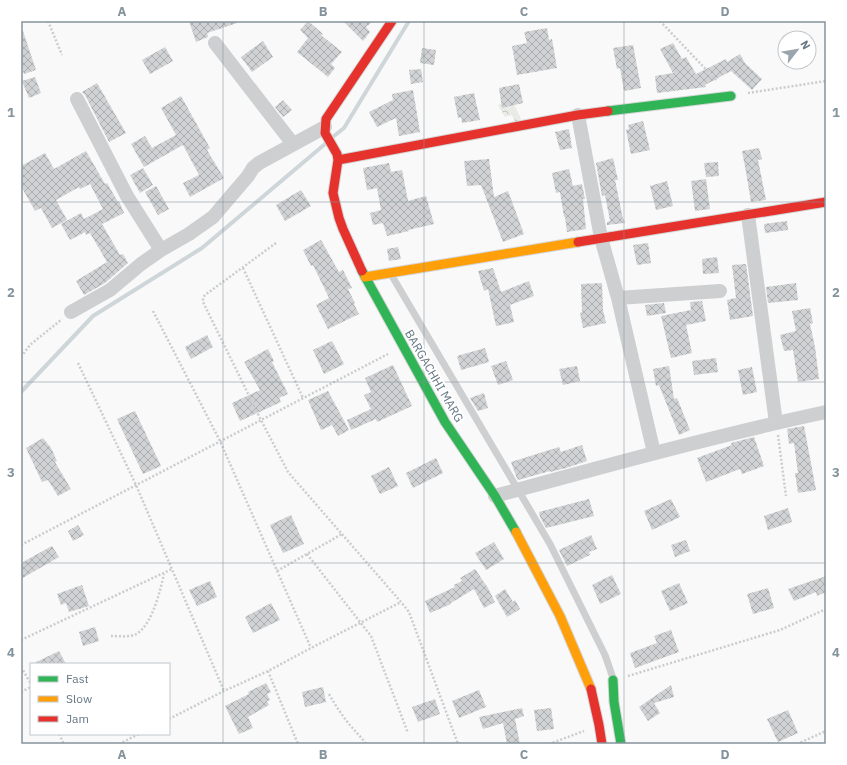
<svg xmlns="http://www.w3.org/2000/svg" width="847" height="765" font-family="'IBM Plex Sans',sans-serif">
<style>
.park{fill:url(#park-crowns)}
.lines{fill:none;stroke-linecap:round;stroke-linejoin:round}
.stream{stroke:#ced6d9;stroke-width:4}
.building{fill:url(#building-cross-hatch)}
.fast-casing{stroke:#d5d6d7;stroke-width:11}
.slow-casing{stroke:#d5d6d7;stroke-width:11}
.jam-casing{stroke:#d5d6d7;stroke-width:11}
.path{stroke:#cbcccd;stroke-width:2.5;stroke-dasharray:2 2;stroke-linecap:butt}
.lane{stroke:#cecfd0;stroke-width:7}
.street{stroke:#cecfd0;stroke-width:14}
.fast{stroke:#30b455;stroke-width:9}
.slow{stroke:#ff9f0a;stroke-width:9}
.jam{stroke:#e5322d;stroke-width:9}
.grid{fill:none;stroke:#84929c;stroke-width:1;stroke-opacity:0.55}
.labels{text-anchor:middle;stroke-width:4;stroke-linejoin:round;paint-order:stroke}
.street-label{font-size:12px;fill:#657683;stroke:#fff}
.neatline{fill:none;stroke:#84929c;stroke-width:1.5}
.grid-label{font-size:13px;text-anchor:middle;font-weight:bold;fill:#84929c}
</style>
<defs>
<pattern id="park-crowns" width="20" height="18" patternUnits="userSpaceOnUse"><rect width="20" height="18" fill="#e8ebe6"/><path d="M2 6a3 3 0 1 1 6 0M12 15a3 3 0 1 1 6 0" fill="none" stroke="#c0c3c0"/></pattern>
<pattern id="building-cross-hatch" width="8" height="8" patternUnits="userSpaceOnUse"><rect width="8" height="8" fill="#d0d2d3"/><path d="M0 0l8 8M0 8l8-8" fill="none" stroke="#acafb1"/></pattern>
</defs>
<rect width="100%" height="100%" fill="#f9f9f9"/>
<path class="park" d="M512,99L521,119L515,122L512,115L505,117L498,105Z"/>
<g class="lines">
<path class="stream" d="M334,136L344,128L409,21
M21,392L93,316L202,248L325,144"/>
</g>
<path class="building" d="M189,21H237V23L207,33L208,37L196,42Z
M308,21L323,34L321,35L342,52L331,64L335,68L328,77L297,52L308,38L300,30Z
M343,21H373L366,27L370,32L363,41Z
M547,28L549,40L552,39L557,68L517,75L512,46L527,43L524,32Z
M21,31H23L36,70L24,74L21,65Z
M263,41L273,57L252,72L241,57Z
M673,43L682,59L686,57L696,74L726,59L727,62L740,54L745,63L762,79L752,90L731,71L705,85L706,87L657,93L655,76L673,73L660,49Z
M633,45L641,88L624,91L620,68L617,69L613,48Z
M165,47L173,61L150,74L142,60Z
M422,48L436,50L434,65L420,63Z
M421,69L423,82L411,84L409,70Z
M35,77L41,93L29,98L22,81Z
M97,83L126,133L109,142L85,95L82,92Z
M519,84L523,103L502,108L499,88Z
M413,90L420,132L399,136L396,118L377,127L369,112L393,100L392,94Z
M474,93L480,120L462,123L461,117L458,118L454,97Z
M181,96L210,148L207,150L224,178L190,197L183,183L199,175L183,145L144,167L131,144L145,136L152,148L176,135L161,108Z
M283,100L292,110L283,117L275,107Z
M643,121L650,150L631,154L626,130L629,129L628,125Z
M569,129L572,148L560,150L555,132Z
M759,148L762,159L758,160L766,200L751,202L746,172L742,151Z
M86,151L105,184L107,183L118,202L119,201L124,213L102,224L120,255L123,254L128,263L105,283L84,295L76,281L107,262L90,233L86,235L85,232L70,240L61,224L81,213L84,219L103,209L90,184L80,189L79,187L56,200L67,220L52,228L41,208L35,211L21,186V166L45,153L54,169Z
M613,158L618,180H615L623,219H624L625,223L607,225V222L610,221L605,195L602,196L596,163Z
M489,159L494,197L508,191L524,234L503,242L481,185L467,186L464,161Z
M718,162L719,176L706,177L704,163Z
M389,163L391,172L402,170L408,201L426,196L434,224L408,230L409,231L387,236L383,223L373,225L370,213L381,210L377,188L367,190L363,168Z
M143,168L153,185L140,193L130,175Z
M569,169L573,186L582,184L585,199H583L586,229L567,232L565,217H564L560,192L556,193L552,173Z
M706,179L710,209L695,211L691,181Z
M667,181L673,206L656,210L650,186Z
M156,186L169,209L158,215L145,192Z
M301,190L311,206L285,221L276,205Z
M787,221L788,230L765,233L764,224Z
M321,240L339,272L343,270L352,288L348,289L355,303L354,304L359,314L328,329L316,305L329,298L313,265L311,266L303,250Z
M648,243L651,263L637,265L633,245Z
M398,247L401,259L389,261L387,249Z
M717,257L719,273L703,274L702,259Z
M746,264L753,316L730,320L727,300L736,298L732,265Z
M493,268L501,292L529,281L534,296L510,305L514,322L496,326L488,289L484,291L478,271Z
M602,283L603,310L606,323L583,328L580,313L582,312L581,284Z
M796,283L798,300L768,303L766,287Z
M702,301L706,321L686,325L692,353L671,358L661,316L691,310L690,302Z
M664,303L666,313L647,316L645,305Z
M810,308L813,323L810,324L815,347L819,379L798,382L793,350L784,351L780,335L796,331L792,311Z
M207,335L213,347L191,359L185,347Z
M332,341L344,364L324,374L313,350Z
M485,348L489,362L461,370L457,356Z
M268,349L274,361L272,362L288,394L279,398L281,402L240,421L232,403L260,390L244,362Z
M716,358L718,372L694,375L692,361Z
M506,361L513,380L498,385L491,366Z
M393,365L412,406L377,422L376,419L351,430L347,420L371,409L364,395L371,392L365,378Z
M577,366L580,381L563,385L559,369Z
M669,366L674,399L677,398L690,430L679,435L659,385L656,386L653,369Z
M752,367L757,392L743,395L738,370Z
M328,391L349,430L338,436L332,425L321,430L308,400Z
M484,393L488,408L478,411L470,398Z
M135,411L161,466L143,474L117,419Z
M804,426L816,490L798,493L795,473H798L794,443L789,444L787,429Z
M754,437L764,466L742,474L740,469L706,482L697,458L732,445L731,443Z
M43,438L51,448L57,461L55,462L71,489L58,496L48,480L42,482L26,448Z
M582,445L587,461L566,468L550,472V471L518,480L516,476L511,462L559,447L561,452Z
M436,458L443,473L413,488L406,473Z
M389,467L398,486L380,494L371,476Z
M589,499L594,516L546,528L540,517L539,512Z
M671,499L680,517L652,530L644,511Z
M788,508L792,522L768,530L764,516Z
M291,515L304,544L283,553L270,525Z
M78,525L84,535L73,541L68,531Z
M591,535L597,549L589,552L590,555L567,566L559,550Z
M686,540L690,551L675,557L671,545Z
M494,542L504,559L486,570L475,553Z
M52,546L59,557L21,579V563Z
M475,569L488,588L495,602L484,608L474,589L451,603V604L430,613L425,601L455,587L454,585L462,581L460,578Z
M612,575L621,594L600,604L592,585Z
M826,576V592L817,596L816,592L794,601L788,589Z
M210,581L217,597L197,606L189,590Z
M679,583L688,603L670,611L661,591Z
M82,585L89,606L69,612L66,603L61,605L57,594Z
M768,588L774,608L753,614L747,594Z
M505,589L513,602L515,600L520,609L507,617L495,596Z
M271,603L280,620L253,633L245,617Z
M95,627L99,641L83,646L79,632Z
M671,630L679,652L635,668L630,653L657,643L654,636Z
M59,651L66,664H32Z
M266,683L271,692L267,694L270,700L267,701L269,705L248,717L253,728L239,734L225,706L249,694L248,692Z
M671,685L674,697L654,703L660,713L648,721L639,707Z
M323,687L326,702L305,707L302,692Z
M479,690L486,707L459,718L452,701Z
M435,699L440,714L418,722L412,707Z
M522,708L524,716L515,719L520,744H507L503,723L483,729L479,717Z
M551,708L554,729L537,731L534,710Z
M788,710L798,733L778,742L767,719Z"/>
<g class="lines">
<g class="fast-casing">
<path id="fast" d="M608,111L731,96
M362,271L445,422L495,496L516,532
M613,680L614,702L621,744"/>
</g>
<g class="slow-casing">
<path id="slow" d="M365,277L578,242
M516,532L560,616L591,689"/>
</g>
<g class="jam-casing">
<path id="jam" d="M338,160L578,115L608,111
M578,242L826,202
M362,271L343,229L339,218L333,193L338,160L337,154L325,133L326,119L392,21
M591,689L599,725L602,744"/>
</g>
<path class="path" d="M48,21L62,55
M660,21L716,80
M748,93L826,81
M276,243L205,295L203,298V302L261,420L288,472L401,602L409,612L458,744
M243,268L303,398
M153,311L220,441L311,648
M21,357L30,345L62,319
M78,363L136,485L224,691
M778,435L786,496
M21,545L388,354
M307,554L371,636L408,733
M277,571L342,534
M111,636C119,636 131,638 138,633C153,622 160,591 164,574
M21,640L172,569
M21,667L31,684
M268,671L298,744
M628,676L780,630L826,609
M21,692L31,687
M329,694C335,705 342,715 349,724C355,731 361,737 366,744
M169,719L224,691L268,671L311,648L401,602
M59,734L64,744
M119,744L139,734
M549,744L584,731
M797,744L826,731"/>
<path class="lane" d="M392,276L550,544L605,655L613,678"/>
<path class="street" d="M215,43L293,144
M77,99L127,196L161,250
M578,115L601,238L618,298L654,453
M748,215L776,423
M618,298L720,291
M71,312L110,290L141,264L161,250L189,234L213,217L248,176L253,168L259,163L325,127
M495,496C605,466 714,436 826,412"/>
<use href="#fast" class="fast"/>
<use href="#slow" class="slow"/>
<use href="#jam" class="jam"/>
</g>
<path class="grid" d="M223,21V744M424,21V744M624,21V744M21,202H826M21,382H826M21,563H826"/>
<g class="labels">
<g class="street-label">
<text transform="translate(434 376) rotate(60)" y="4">BARGACHHI MARG</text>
</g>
</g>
<rect width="847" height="765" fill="none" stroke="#ffffff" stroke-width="44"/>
<rect x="30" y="663" width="140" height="72" fill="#ffffff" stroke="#c1c8cd"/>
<rect x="38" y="676" width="20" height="6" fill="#30b455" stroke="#c1c8cd"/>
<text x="66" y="683" font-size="12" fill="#657683">Fast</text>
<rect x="38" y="696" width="20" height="6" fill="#ff9f0a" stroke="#c1c8cd"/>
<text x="66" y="703" font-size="12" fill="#657683">Slow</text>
<rect x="38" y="716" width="20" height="6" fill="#e5322d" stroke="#c1c8cd"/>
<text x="66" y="723" font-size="12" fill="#657683">Jam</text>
<g transform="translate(797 50) rotate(59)"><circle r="19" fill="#ffffff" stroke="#c1c8cd"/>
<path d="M0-3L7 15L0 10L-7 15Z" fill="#99a4ac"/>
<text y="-6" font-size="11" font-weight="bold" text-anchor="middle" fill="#657683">N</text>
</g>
<rect x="22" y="22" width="803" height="721" class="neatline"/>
<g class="grid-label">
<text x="122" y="16">A</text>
<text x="323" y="16">B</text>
<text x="524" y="16">C</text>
<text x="725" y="16">D</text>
<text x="11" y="117">1</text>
<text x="836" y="117">1</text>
<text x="11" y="297">2</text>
<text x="836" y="297">2</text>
<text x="11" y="477">3</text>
<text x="836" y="477">3</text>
<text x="11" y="657">4</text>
<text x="836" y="657">4</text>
<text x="122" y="759">A</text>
<text x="323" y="759">B</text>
<text x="524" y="759">C</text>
<text x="725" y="759">D</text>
</g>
</svg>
